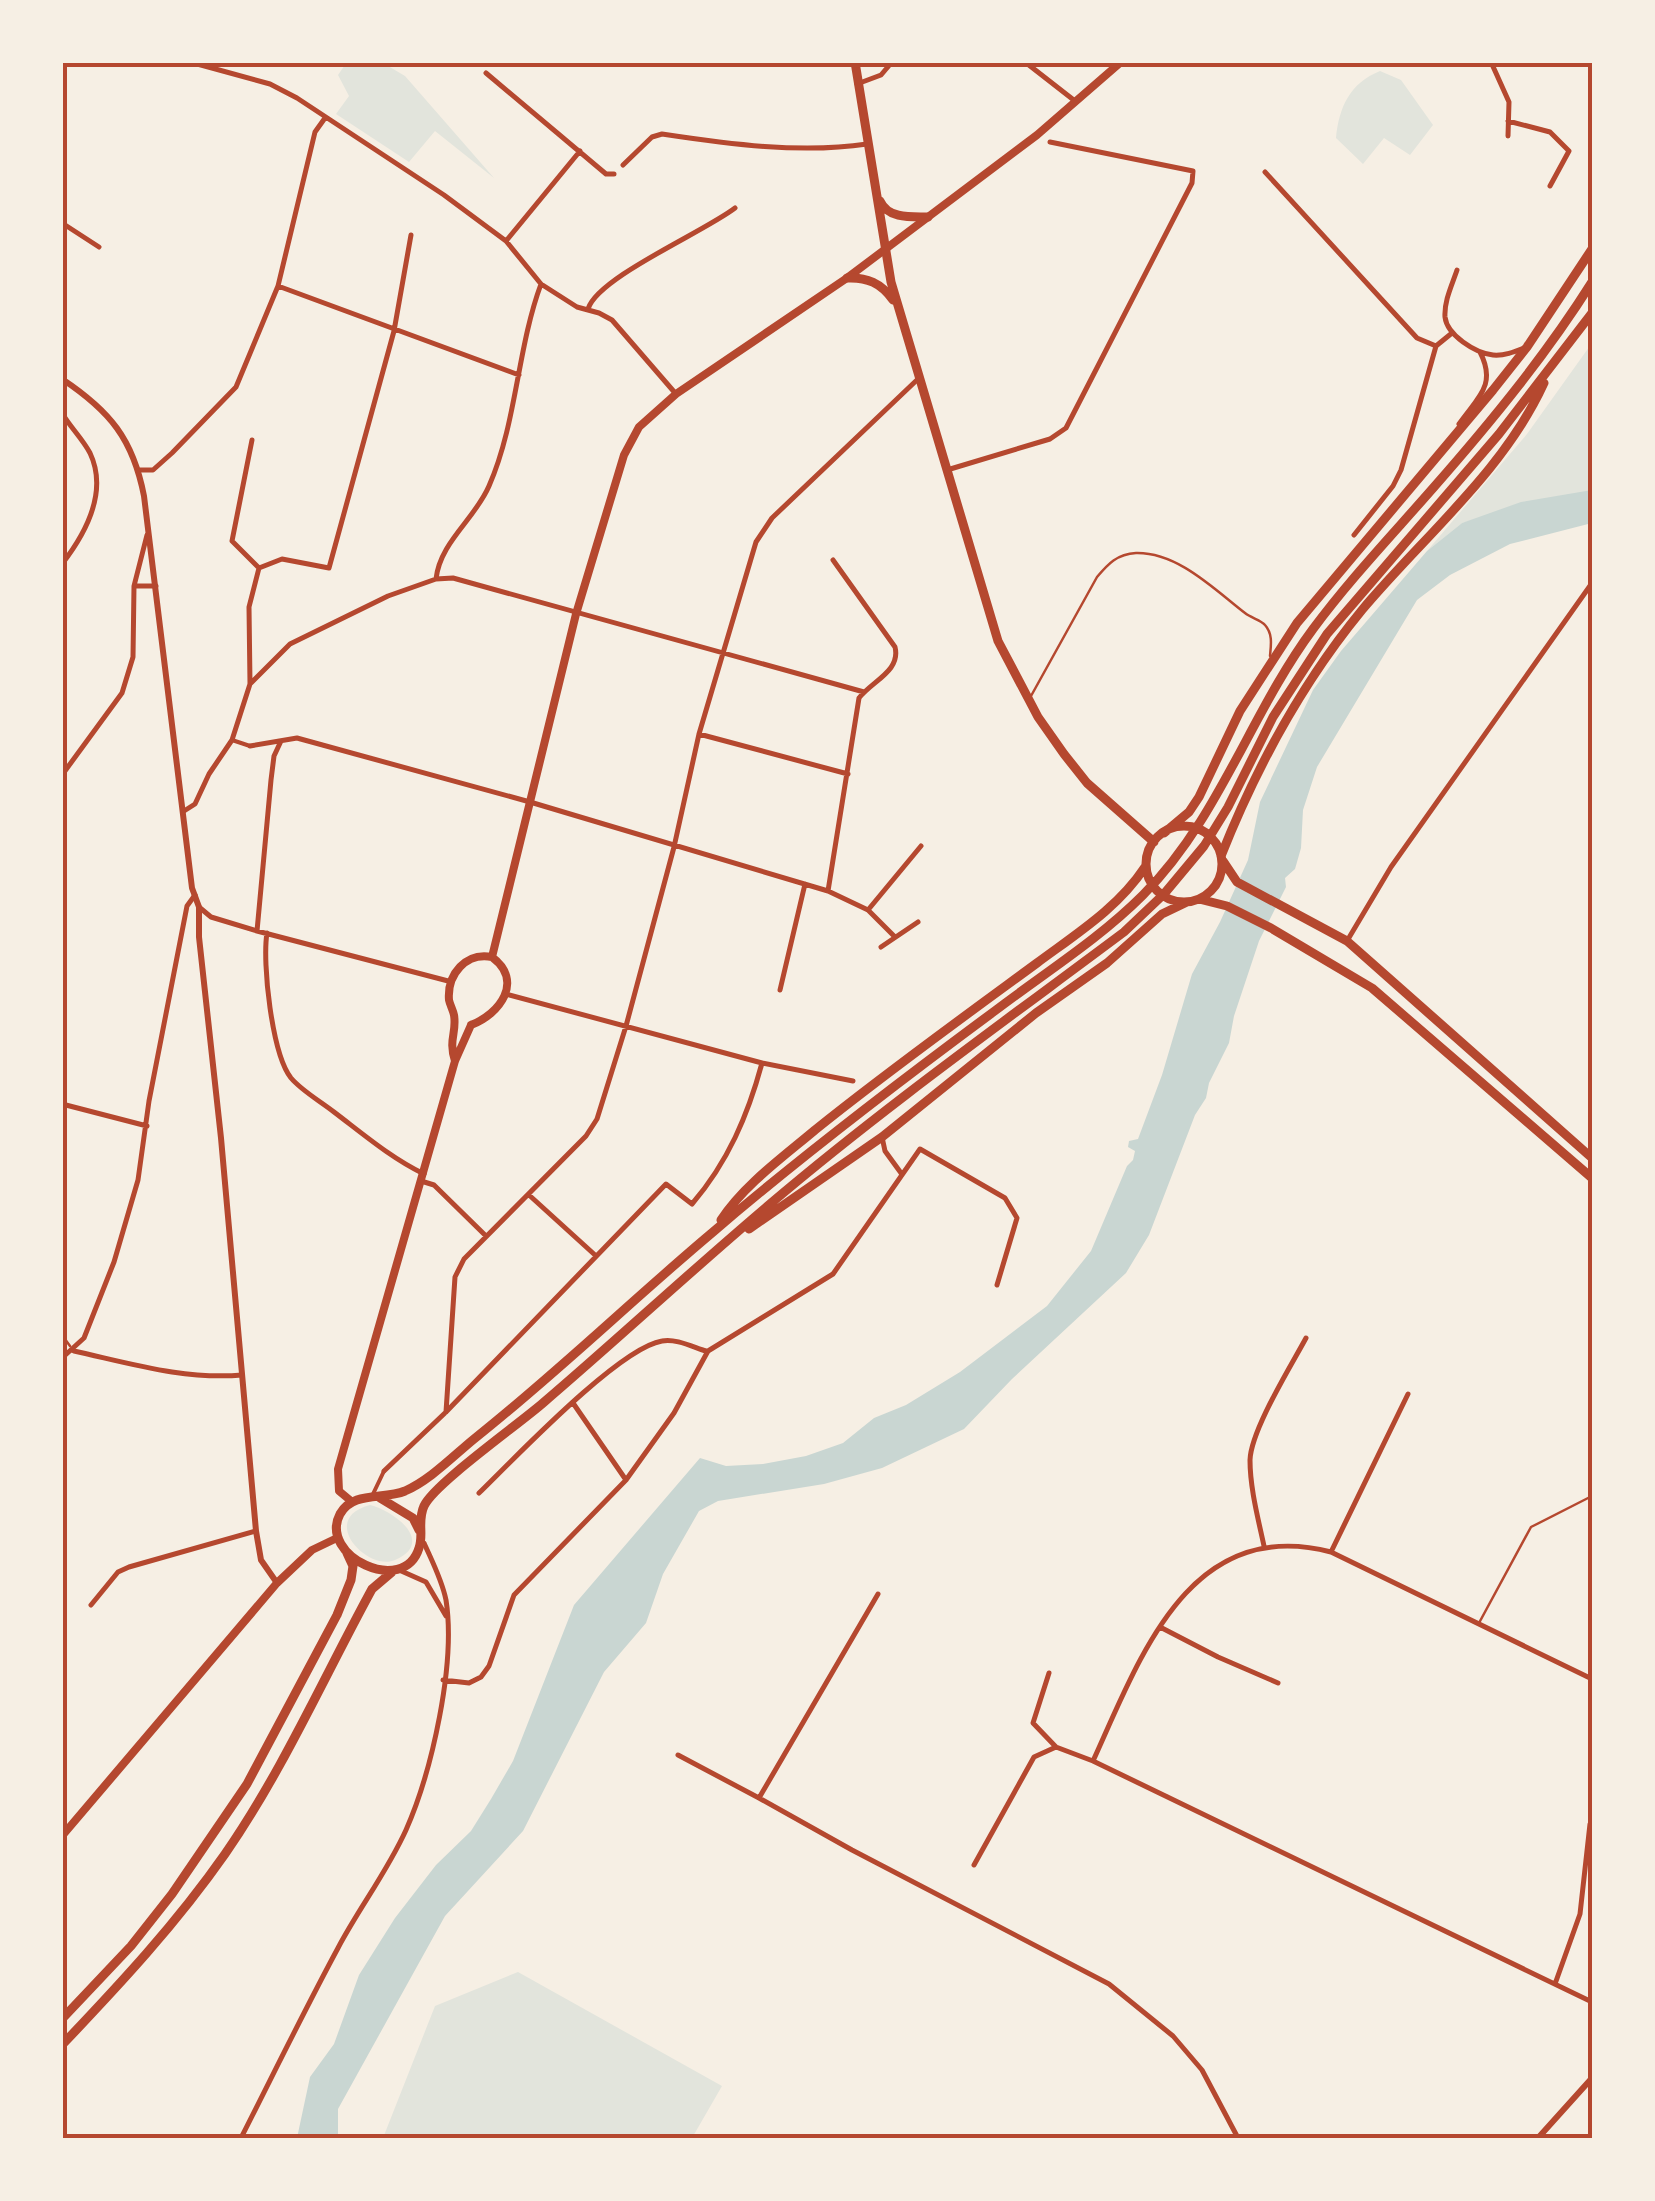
<svg xmlns="http://www.w3.org/2000/svg" width="1655" height="2201" font-family="Commissioner,sans-serif">
<style>
.green{fill:#e2e4dc}
.water{fill:#c9d6d2}
.lines{fill:none;stroke-linecap:round;stroke-linejoin:round}
.service{stroke:#b5482f;stroke-width:2.5}
.pedestrian{stroke:#b5482f;stroke-width:4}
.minor{stroke:#b5482f;stroke-width:5}
.tertiary{stroke:#b5482f;stroke-width:6}
.secondary{stroke:#b5482f;stroke-width:8}
.primary{stroke:#b5482f;stroke-width:9}
.neatline{fill:none;stroke:#b5482f;stroke-width:4}
</style>
<rect width="100%" height="100%" fill="#f6efe4"/>
<path class="green" d="M347,62L383,63L405,76L494,178L435,131L409,162L336,114L349,96L338,75Z
M1380,71L1401,80L1433,125L1410,155L1384,138L1363,164L1336,138C1339,107 1350,83 1380,71Z
M1592,343V490L1462,523L1427,551L1527,434Z
M370,1505C394,1511 436,1542 395,1560C368,1572 317,1519 370,1505Z
M518,1972L722,2086L692,2138H383L435,2006Z"/>
<path class="water" d="M1592,490V523L1510,544L1450,575L1417,600L1317,767L1303,810L1301,848L1295,869L1285,878L1286,887L1259,941L1234,1016L1229,1043L1209,1083L1206,1098L1195,1115L1149,1235L1126,1273L1012,1379L964,1429L882,1468L824,1484L718,1501L699,1511L663,1574L646,1623L604,1672L523,1831L445,1916L338,2109V2138H297L310,2077L334,2044L359,1975L395,1918L436,1865L471,1831L491,1799L513,1761L574,1605L700,1458L726,1466L763,1464L806,1456L843,1443L874,1418L906,1405L960,1372L1047,1306L1091,1251L1127,1166L1133,1160L1135,1151L1128,1147L1129,1141L1138,1139L1162,1075L1192,974L1220,922L1248,860L1260,802L1313,690L1341,651L1427,551L1462,523L1521,502Z"/>
<g class="lines">
<path class="service" d="M1031,696L1097,577C1108,564 1117,554 1136,553C1178,552 1215,590 1245,613C1251,618 1261,620 1265,625C1273,634 1271,645 1270,656
M62,1335L70,1346
M1479,1623L1531,1527L1592,1496"/>
<path class="pedestrian" d="M232,740L250,746
M373,1494L384,1471"/>
<path class="minor" d="M190,62L270,84L297,98L444,195L506,241L541,284L577,307L599,313L612,320L676,394
M759,62H774
M1025,62L1075,101
M1491,62L1509,102L1508,136
M486,73L606,174H614
M857,84L881,75L892,62
M1508,121L1550,132L1569,151L1550,186
M623,165L652,137L662,134C728,144 801,154 867,144
M1265,172L1417,338L1436,346L1452,333
M62,223L99,247
M506,241L580,151
M1457,270C1452,285 1444,301 1445,317C1447,335 1475,353 1493,355C1504,356 1514,352 1524,348
M278,286L519,375
M588,309C598,277 704,232 735,208
M62,413C70,427 82,438 90,453C108,491 86,533 62,564
M1459,424C1478,397 1497,385 1480,352
M252,440L232,541L259,568
M139,470H153L172,453L236,387L278,286L315,132L325,118
M947,470L1050,439L1066,428L1192,183L1193,171L1050,142
M1354,535L1393,486L1401,470L1436,346
M259,568L282,559L329,568L394,331L411,235
M436,579C440,542 475,519 489,486C517,422 517,349 541,284
M134,586L147,535
M250,684L290,644L388,596L436,579L453,578L864,692
M699,734L848,774
M250,746L297,738L530,802L828,891L868,910L894,936
M62,775L122,693L133,657L134,586H156
M184,811L195,804L209,774L232,740L250,684L249,607L259,568
M828,891L859,698C872,681 901,671 895,647L833,560
M199,907L211,917L257,931L452,982
M868,910L921,846
M257,931L271,780L274,756L281,741
M267,933C262,963 272,1054 291,1078C302,1091 320,1101 334,1112C363,1134 391,1158 424,1174
M1347,941L1391,867L1592,583
M881,947L918,922
M780,990L805,884
M506,994L762,1063L853,1081
M62,1104L147,1126
M882,1137L885,1151L901,1173
M421,1181L434,1185L486,1236
M529,1195L595,1255
M74,1351C129,1363 184,1380 242,1375
M62,1358L84,1338L114,1262L138,1180L149,1101L187,906L195,895
M573,1403L626,1480
M446,1412L455,1277L464,1259L586,1136L597,1119L626,1026L674,847L699,734L756,542L772,518L919,378
M384,1471L446,1412L666,1184L692,1204C728,1162 748,1115 762,1063
M479,1493C515,1458 619,1348 662,1341C675,1338 693,1347 706,1351
M1264,1546C1258,1518 1250,1488 1250,1460C1251,1430 1291,1366 1306,1338
M1331,1552L1408,1394
M399,1570L426,1582L446,1616
M878,1594L759,1798L852,1850L1109,1984L1173,2036L1202,2070L1238,2138
M91,1605L118,1572L129,1567L256,1531
M1160,1627L1218,1657L1278,1683
M1049,1673L1033,1723L1056,1747L1093,1761L1592,2002
M443,1680L469,1683L481,1677L489,1666L514,1595L626,1480L674,1413L708,1351L833,1274L920,1149L1005,1198L1017,1218L997,1285
M678,1755L759,1798
M1093,1761C1140,1658 1189,1515 1331,1552L1592,1679
M974,1865L1034,1757L1056,1747
M1555,1984L1580,1914L1590,1824
M241,2138C273,2075 304,2011 338,1948C359,1908 387,1872 406,1830C432,1771 456,1664 446,1600C442,1580 432,1561 424,1543"/>
<path class="tertiary" d="M62,379C110,411 133,439 144,496L192,888L199,907V937L221,1138L256,1531L261,1560L277,1583
M1538,2138L1592,2078"/>
<path class="secondary" d="M492,957L576,614L624,455L639,427L676,394L847,278L1037,135L1121,62
M455,1061C448,1039 457,1033 454,1015C453,1010 450,1005 449,1000C447,974 466,952 492,957C524,981 500,1014 471,1025
M351,1501L339,1491L338,1469L455,1061L471,1025
M62,1836L277,1583L312,1550L337,1538"/>
<path class="primary" d="M855,62L891,282L998,641L1038,717L1064,754L1087,783L1154,842
M880,201C888,219 911,217 928,217
M847,278C867,277 881,283 893,300
M1592,282C1546,355 1491,422 1434,487C1393,534 1350,579 1313,629C1250,714 1219,819 1143,895C1099,939 1046,972 996,1010C900,1081 804,1154 713,1232C632,1300 556,1374 474,1439C452,1457 430,1480 405,1491C383,1500 353,1491 340,1514C318,1556 404,1597 419,1548C424,1535 417,1521 424,1506C434,1484 519,1424 543,1403C619,1338 693,1269 770,1204C883,1108 1005,1021 1124,932L1164,894L1204,846L1228,807L1273,717L1327,634L1499,434L1592,313
M1146 864a38 38 0 1 1 76 0a38 38 0 1 1-76 0Z
M1164,833L1189,812L1199,797L1240,711L1297,623L1493,390L1527,347L1592,249
M1221,856C1256,768 1302,683 1362,610C1423,537 1504,471 1544,383
M1223,861L1237,882L1347,941L1592,1158
M1199,899L1227,906L1271,928L1372,988L1592,1178
M721,1220C744,1185 783,1157 815,1130C887,1072 962,1018 1037,963C1076,934 1118,908 1145,867
M749,1229L882,1137L1036,1013L1107,963L1162,914L1187,902
M380,1498L413,1518L419,1530
M62,2019L131,1946L172,1894L247,1784L337,1615L351,1580L353,1566L347,1553
M62,2045C120,1984 176,1924 225,1854C282,1772 324,1677 372,1589L392,1572"/>
</g>
<rect width="1655" height="2201" fill="none" stroke="#f6efe4" stroke-width="130"/>
<rect x="65" y="65" width="1525" height="2071" class="neatline"/>
</svg>
